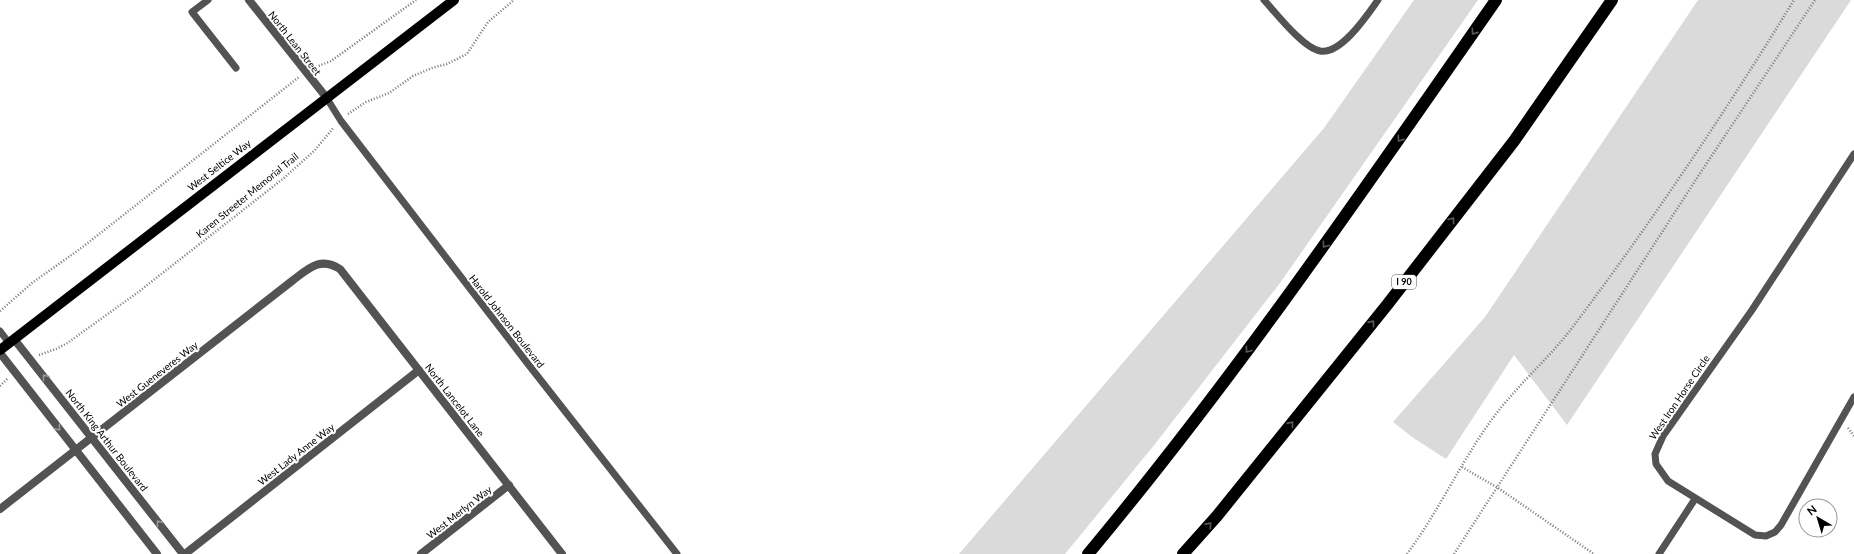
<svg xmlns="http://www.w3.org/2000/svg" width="1854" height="554" font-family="Lato,sans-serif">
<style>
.green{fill:#dadada}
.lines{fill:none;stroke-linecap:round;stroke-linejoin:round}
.path{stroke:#757575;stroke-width:2.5;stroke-dasharray:1 2;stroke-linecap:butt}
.service{stroke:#535353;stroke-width:7}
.minor{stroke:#535353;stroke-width:8}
.primary{stroke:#000;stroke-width:10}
.motorway{stroke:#000;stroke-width:12}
.oneway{stroke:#595959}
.oneway2{stroke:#989898}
.labels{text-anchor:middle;stroke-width:4;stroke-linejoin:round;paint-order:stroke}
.shield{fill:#fff;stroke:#4c4c4c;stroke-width:1}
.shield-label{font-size:9px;font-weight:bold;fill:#000}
.street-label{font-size:10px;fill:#000;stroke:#fff}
</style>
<rect width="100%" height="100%" fill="#fff"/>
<path class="green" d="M1414,0H1478L1280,283L1155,444L1065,554H959L1324,128Z
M1698,0H1851L1567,425L1514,355L1446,459L1412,437L1393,422L1485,317Z"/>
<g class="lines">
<path class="path" d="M316,67L331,61L416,0
M348,114L366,102L389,93L413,76L432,68L447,64L467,54L488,22L514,0
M0,311L32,283L84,246L299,77
M39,355L56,349L66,344L137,293L284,178L315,150L334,127
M0,386L8,378
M1848,428L1854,436
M1462,467L1498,488L1594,554
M1407,554C1438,512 1460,464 1490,422C1515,387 1549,359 1575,324C1653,220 1726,111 1794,0
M1454,554L1697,178L1815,0"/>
<path class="service" d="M208,0L192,12L236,68
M1264,0C1276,13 1303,48 1320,51C1341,55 1368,14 1378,0
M326,97L341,121L528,364L677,554
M1854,154L1752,310L1663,436L1655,454L1656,464L1668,481L1755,535L1766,536L1775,532L1781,525L1854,397
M0,331L9,343
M1659,554L1695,499"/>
<path class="minor" d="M249,0L326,97
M14,339L183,554
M0,353L157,554
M0,509L292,281C308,269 320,256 340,269L562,554
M185,554L419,370
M421,554L509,485"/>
<path class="primary" d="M0,350L454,0"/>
<path class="motorway" d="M1088,554C1235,378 1365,188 1496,0
M1183,554L1217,516L1387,305L1514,141L1612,0"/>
</g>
<defs><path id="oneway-chevron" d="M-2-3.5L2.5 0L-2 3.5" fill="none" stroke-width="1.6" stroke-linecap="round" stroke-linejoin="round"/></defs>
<g class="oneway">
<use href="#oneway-chevron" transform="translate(1474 32) rotate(125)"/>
<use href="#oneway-chevron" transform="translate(1400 139) rotate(125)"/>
<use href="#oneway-chevron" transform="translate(1452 220) rotate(-52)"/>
<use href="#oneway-chevron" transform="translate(1325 245) rotate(126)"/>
<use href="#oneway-chevron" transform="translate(1372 323) rotate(-51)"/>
<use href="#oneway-chevron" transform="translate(1248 350) rotate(127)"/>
<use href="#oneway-chevron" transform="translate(1291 424) rotate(-51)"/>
<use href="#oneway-chevron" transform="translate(1209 525) rotate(-48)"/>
</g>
<g class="oneway2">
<use href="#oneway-chevron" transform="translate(45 377) rotate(-128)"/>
<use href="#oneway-chevron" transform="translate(58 428) rotate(52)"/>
<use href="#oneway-chevron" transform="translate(159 523) rotate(-128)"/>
</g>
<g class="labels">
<rect class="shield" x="1392" y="275" width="24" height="14" rx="3"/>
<g class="shield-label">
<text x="1404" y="285">I 90</text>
</g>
<g class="street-label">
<text transform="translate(295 43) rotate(52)" y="4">North Lean Street</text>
<text transform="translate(219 165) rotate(-38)" y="4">West Seltice Way</text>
<text transform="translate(247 195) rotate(-39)" y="4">Karen Streeter Memorial Trail</text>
<text transform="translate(507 321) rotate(52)" y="4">Harold Johnson Boulevard</text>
<text transform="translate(157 374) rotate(-38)" y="4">West Gueneveres Way</text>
<text transform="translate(1679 397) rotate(-56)" y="4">West Iron Horse Circle</text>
<text transform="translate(455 400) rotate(52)" y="4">North Lancelot Lane</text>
<text transform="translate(107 440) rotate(52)" y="4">North King Arthur Boulevard</text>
<text transform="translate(296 454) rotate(-38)" y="4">West Lady Anne Way</text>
<text transform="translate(459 512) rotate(-38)" y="4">West Merlyn Way</text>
</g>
</g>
<g transform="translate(1818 518) rotate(322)"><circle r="19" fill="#ffffff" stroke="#999999"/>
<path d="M0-3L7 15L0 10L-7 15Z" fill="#000000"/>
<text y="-6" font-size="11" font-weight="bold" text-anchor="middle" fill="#000000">N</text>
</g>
</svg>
